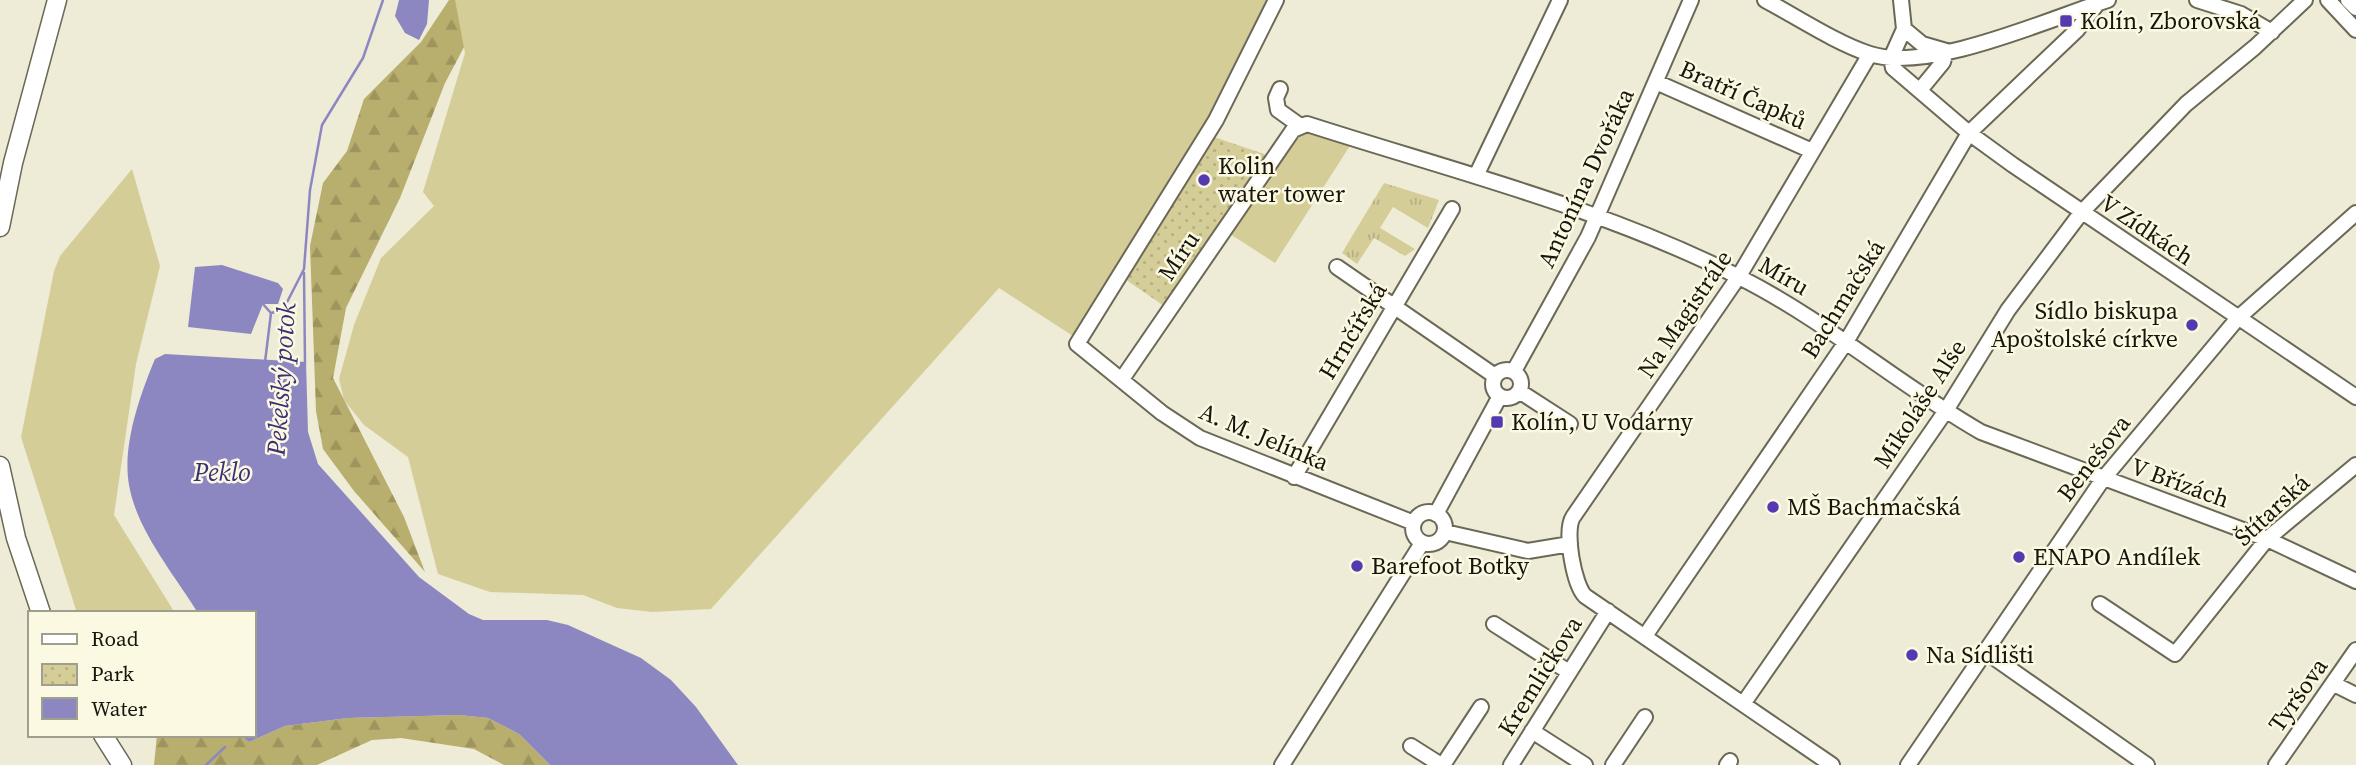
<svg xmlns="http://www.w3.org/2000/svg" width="2356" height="765" font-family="'Source Serif 4',serif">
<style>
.grass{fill:url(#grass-tufts)}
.forest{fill:url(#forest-firs)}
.park{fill:url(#park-dots)}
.garden{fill:#d5cd98}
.water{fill:#8d87c1}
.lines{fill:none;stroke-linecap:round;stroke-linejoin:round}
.stream{stroke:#8d87c1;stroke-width:2.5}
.minor-casing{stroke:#6b6856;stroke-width:18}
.major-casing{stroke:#6b6856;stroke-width:21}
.minor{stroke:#fff;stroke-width:14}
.major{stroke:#fff;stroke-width:18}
.poi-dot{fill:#5639b1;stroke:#fcf9e3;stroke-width:2.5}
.labels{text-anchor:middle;stroke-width:5;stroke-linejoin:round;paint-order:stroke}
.poi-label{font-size:24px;fill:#17160e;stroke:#fcf9e3;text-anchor:start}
.street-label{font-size:24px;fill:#17160e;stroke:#fcf9e3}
.water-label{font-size:26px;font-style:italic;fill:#3d2f76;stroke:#fcf9e3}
</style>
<defs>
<pattern id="grass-tufts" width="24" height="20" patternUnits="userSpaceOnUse" patternTransform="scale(1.75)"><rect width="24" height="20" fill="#d5cd98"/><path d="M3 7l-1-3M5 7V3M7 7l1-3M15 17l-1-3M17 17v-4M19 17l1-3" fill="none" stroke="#b6af82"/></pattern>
<pattern id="forest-firs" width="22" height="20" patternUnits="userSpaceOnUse" patternTransform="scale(1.75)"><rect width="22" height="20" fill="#b8ae6d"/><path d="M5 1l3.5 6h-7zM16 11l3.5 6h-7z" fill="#9d955d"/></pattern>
<pattern id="park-dots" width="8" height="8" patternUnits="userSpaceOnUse" patternTransform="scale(1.75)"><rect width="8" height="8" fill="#d5cd98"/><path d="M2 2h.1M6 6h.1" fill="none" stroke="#b6af82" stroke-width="1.8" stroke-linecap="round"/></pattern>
</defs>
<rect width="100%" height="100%" fill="#eeebd6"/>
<path class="grass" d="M1384,183L1439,200L1428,228L1393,207L1380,228L1415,249L1405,256L1374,238L1357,264L1342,253Z"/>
<path class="forest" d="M449,0H489L445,83L400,198L346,308L333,378L404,517L425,572L354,491L323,449L316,411L310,246L323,183L347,151L364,99L421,42Z
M459,715L488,718L519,734L550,765H504L474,749L401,738L372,740L317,765H154L157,735H240L249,742L285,726L348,718Z"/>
<path class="park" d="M1214,137L1267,155L1164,306L1125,279Z"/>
<path class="garden" d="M455,0H1272L1240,69L1076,338L999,288L711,609L652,612L617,608L583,595L490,592L438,574L408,457L364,425L344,400L339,379L354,325L381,258L434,206L423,192L465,53Z
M1299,129L1353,141L1275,263L1227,232Z
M132,169L160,266L136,364L114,515L175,613H77L21,437L54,271L60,256Z"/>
<path class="water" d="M399,0H429L427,24L419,40L405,33L395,16Z
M222,265L278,283L283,289L278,304H263L251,334L188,327L195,267Z
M165,354L306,362L308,432L318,464L419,577L469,614L483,620H547L568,625L641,658L671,680L696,707L738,765H550L519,734L488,718L459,715L348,718L285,726L249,742L240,735H254V613H198C174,574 137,531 129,485C122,445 140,395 155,359Z"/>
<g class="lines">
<path class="stream" d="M304,273L305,364
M263,304L270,312
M265,362L271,313L283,310L304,269L310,190L322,125L363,58L383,0
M206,765L225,747"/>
<g class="minor-casing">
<path id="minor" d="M1276,0L1216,120L1077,344L1162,413L1200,438L1414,523
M1765,0C1797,17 1836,43 1870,54C1929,73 2049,19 2108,0
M1901,0L1904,29L1891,58L1893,68L1969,133L2013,165L2356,397
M2197,0L2241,14L2272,32
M2328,0L2356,30
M2348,0L2356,8
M1904,29L1922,44L1946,51L1943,62L1920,90
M1656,82L1812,151
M1280,89L1276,98L1278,110L1299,125
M1476,176L1560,0
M1337,267L1495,376
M1493 384a14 14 0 1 1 28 0a14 14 0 1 1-28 0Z
M1514,371L1588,237L1691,0
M1122,379L1293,130L1307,124C1453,171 1603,208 1741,278C1826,321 1899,385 1981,432L2267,539L2356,581
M1519,391L1570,424
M1294,477L1452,209
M1413 528a16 16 0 1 1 32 0a16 16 0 1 1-32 0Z
M1436,514L1500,396
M1445,532L1528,551L1570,544
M2100,604L2175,654L2267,539L2356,465
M1494,624L1569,672
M1645,636L1846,342L1969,133L2077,30L2098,3
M1986,652L2147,765
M2334,684L2356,695
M1743,704L1945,412L2008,310L2081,213L2186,104L2255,47L2305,0
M1532,731L1585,765
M1411,746L1441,765
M1282,765L1422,543
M1443,765L1481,707
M1511,765L1608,611
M1613,765L1645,717
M1727,765L1730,761
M1832,765L1585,596C1574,585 1564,531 1573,517L1739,276L1870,54
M1908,765L2103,479L2238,318L2356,213
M2276,765L2356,650"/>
</g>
<g class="major-casing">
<path id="major" d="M0,227L13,163L57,0
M0,466L16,538L41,613
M103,735L122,765"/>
</g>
<use href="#minor" class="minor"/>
<use href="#major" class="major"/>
</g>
<g class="poi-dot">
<rect x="2059" y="14" width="14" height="14" rx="3.5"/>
<circle cx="1204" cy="180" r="7"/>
<circle cx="2192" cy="325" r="7"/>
<rect x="1490" y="415" width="14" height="14" rx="3.5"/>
<circle cx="1773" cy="507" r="7"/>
<circle cx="2019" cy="557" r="7"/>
<circle cx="1357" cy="566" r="7"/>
<circle cx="1912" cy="655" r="7"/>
</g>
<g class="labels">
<g class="poi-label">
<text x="2080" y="29">Kolín, Zborovská</text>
<text x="1218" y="174">Kolin<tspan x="1218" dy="28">water tower</tspan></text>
<text x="2178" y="319" text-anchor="end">Sídlo biskupa<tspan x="2178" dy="28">Apoštolské církve</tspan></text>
<text x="1511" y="430">Kolín, U Vodárny</text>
<text x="1787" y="515">MŠ Bachmačská</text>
<text x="2033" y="565">ENAPO Andílek</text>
<text x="1371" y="574">Barefoot Botky</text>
<text x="1926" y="663">Na Sídlišti</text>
</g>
<g class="street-label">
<text transform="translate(1743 95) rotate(24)" y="8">Bratří Čapků</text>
<text transform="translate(1586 178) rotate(-65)" y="8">Antonína Dvořáka</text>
<text transform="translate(2147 230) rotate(34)" y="8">V Zídkách</text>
<text transform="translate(1179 256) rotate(-56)" y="8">Míru</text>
<text transform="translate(1784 276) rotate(30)" y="8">Míru</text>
<text transform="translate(1843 299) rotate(-58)" y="8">Bachmačská</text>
<text transform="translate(1685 314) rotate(-56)" y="8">Na Magistrále</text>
<text transform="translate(1353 331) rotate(-59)" y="8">Hrnčířská</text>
<text transform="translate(1920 404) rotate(-57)" y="8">Mikoláše Alše</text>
<text transform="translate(1264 437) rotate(23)" y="8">A. M. Jelínka</text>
<text transform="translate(2094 458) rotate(-52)" y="8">Benešova</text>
<text transform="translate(2180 483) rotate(20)" y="8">V Břízách</text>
<text transform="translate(2272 510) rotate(-43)" y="8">Štítarská</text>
<text transform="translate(1540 676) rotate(-58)" y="8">Kremličkova</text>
<text transform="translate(2298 695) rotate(-55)" y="8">Tyršova</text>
</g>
<g class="water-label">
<text transform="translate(281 379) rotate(-86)" y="9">Pekelský potok</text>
<text x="222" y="481">Peklo</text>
</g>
</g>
<rect x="28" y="611" width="228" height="126" fill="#fcf9e3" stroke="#a09e8e" stroke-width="2"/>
<rect x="42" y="634" width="35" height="10" fill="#ffffff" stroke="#a09e8e" stroke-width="2"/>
<text x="91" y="646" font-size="21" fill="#17160e">Road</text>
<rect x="42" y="664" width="35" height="21" fill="url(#park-dots)" stroke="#a09e8e" stroke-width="2"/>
<text x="91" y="681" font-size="21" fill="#17160e">Park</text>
<rect x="42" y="698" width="35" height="21" fill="#8d87c1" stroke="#a09e8e" stroke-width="2"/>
<text x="91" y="716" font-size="21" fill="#17160e">Water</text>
</svg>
